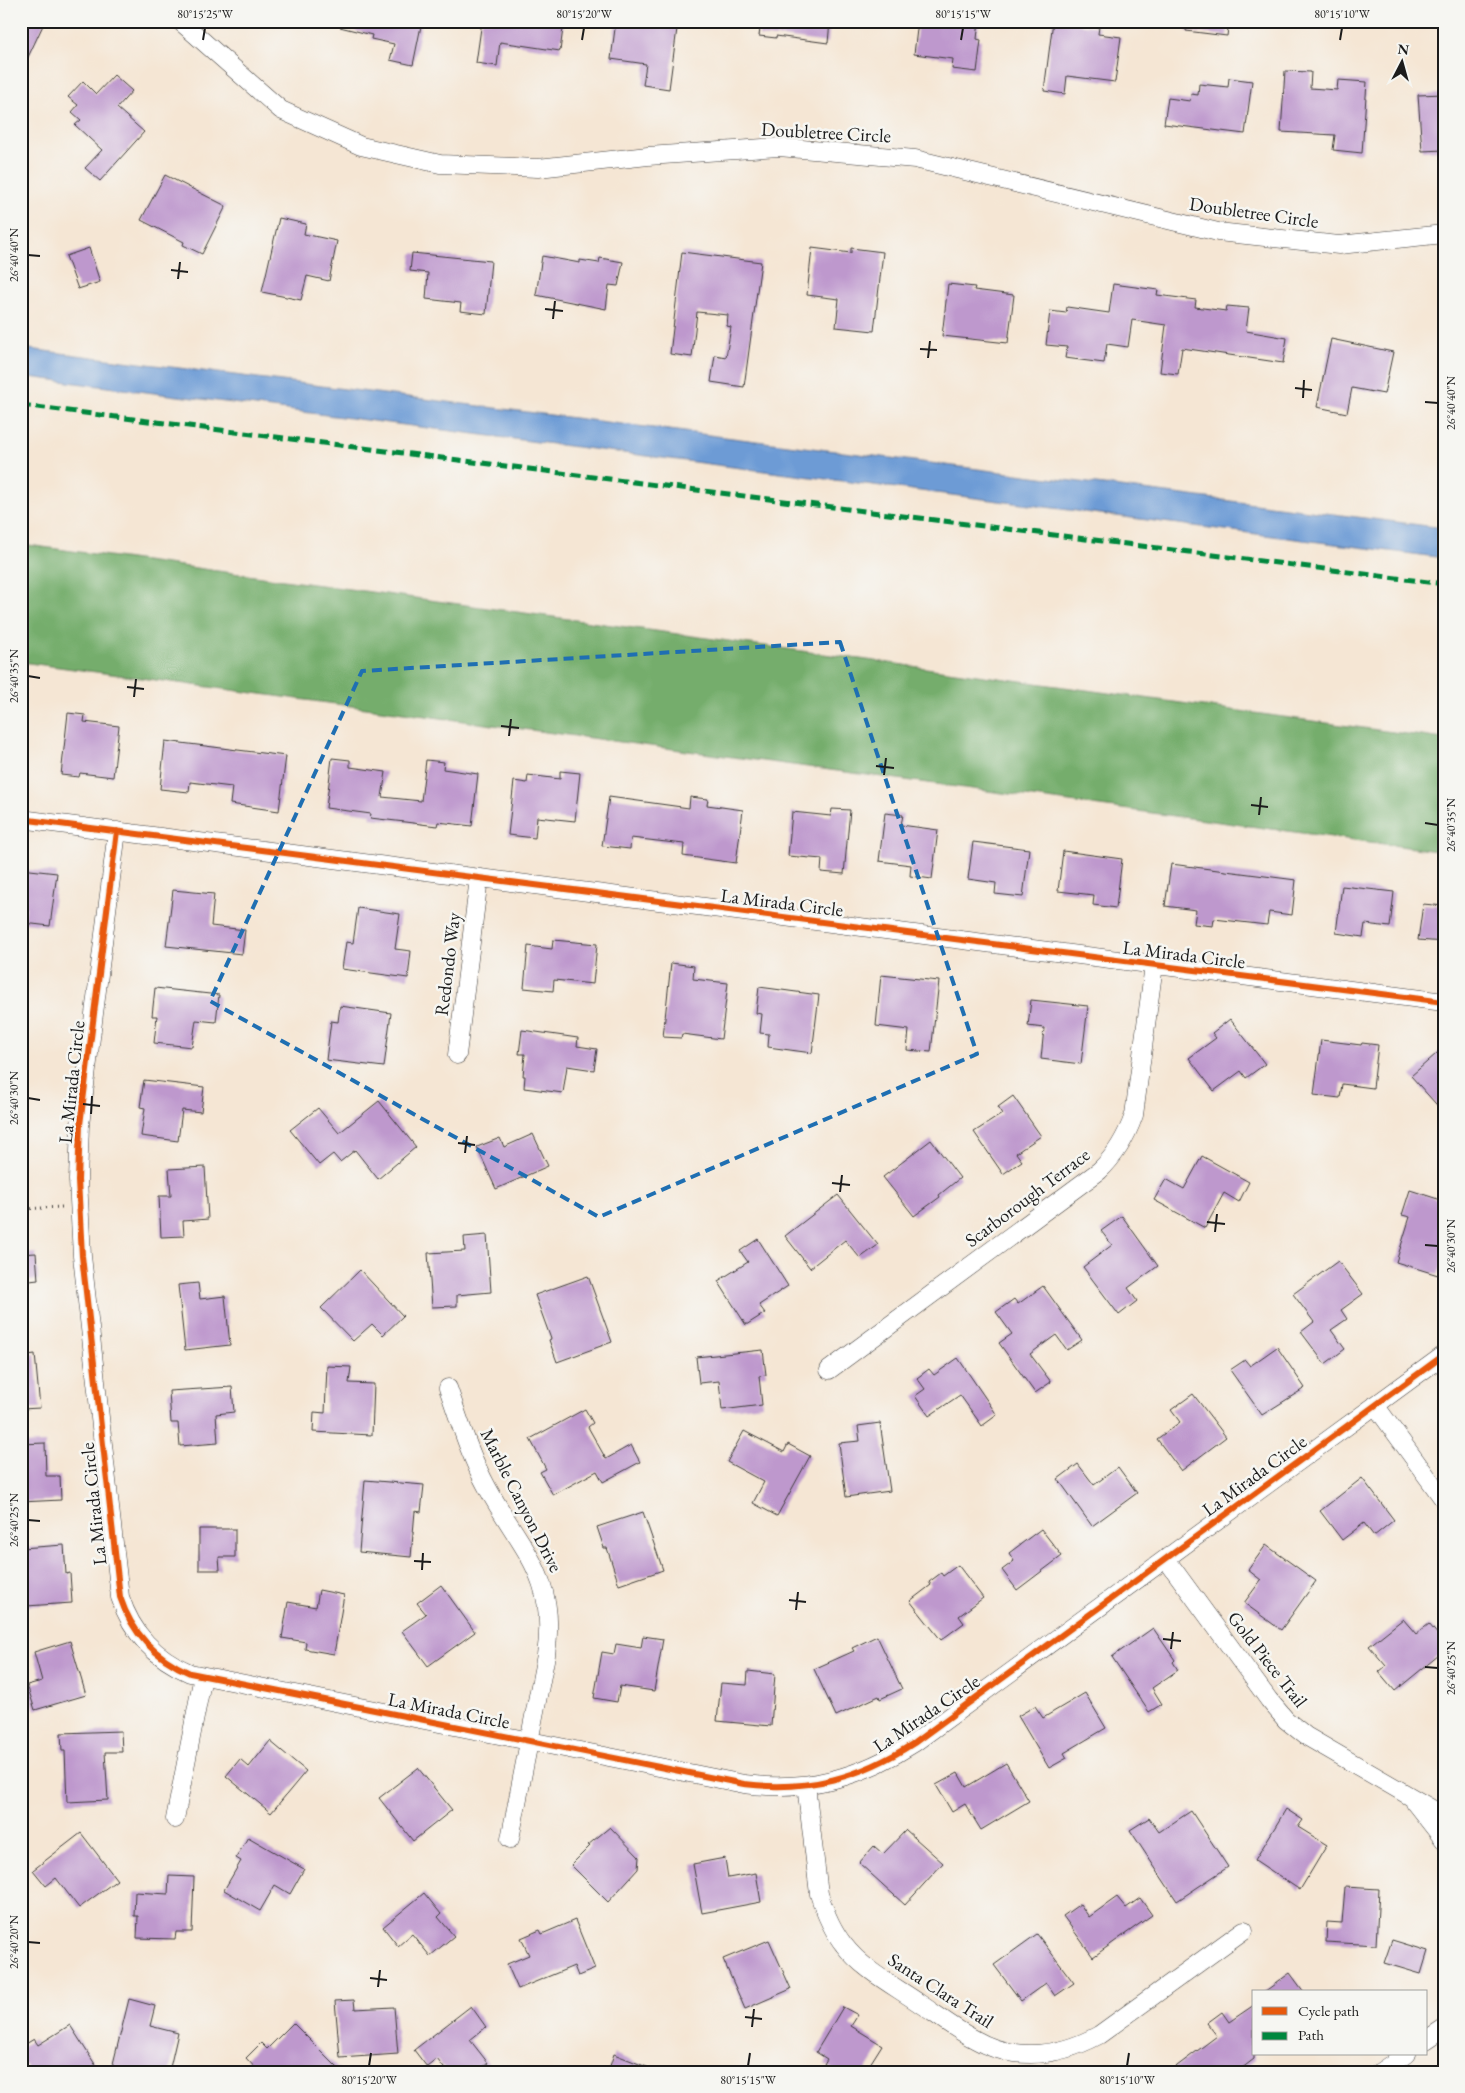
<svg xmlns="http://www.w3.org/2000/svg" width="1465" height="2093" font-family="'EB Garamond',serif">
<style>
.forest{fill:#74ad6c;stroke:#486444}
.water{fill:#6d9bd5;stroke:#445c78}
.building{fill:#be98cd}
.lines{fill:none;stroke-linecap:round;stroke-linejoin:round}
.minor-casing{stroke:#3d3a38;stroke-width:19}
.path{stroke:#3d3a38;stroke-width:3;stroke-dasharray:1 4;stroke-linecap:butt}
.minor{stroke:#fff;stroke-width:18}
.quiet{stroke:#00873e;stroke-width:5;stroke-dasharray:10 5;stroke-linecap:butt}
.cycleway-casing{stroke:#f6f6f2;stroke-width:9}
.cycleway{stroke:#e8590c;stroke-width:6}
.marked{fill:none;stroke:#1f6fb2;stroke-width:4;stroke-dasharray:10 6;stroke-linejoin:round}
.ticks{fill:none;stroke:#1c1c1c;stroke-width:2}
.labels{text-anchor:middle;stroke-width:5;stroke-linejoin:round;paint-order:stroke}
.street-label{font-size:19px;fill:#1c1c1c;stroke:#f6f6f2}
.neatline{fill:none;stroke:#1c1c1c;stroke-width:2}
.ticks-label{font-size:12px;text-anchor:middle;fill:#1c1c1c}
</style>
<rect width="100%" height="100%" fill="#f6f6f2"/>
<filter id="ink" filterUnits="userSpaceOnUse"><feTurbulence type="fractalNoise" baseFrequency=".02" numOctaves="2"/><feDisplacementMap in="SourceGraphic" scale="10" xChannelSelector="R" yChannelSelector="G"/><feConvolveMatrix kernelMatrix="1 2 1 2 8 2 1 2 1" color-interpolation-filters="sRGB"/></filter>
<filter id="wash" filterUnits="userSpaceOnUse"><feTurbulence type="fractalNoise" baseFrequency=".0096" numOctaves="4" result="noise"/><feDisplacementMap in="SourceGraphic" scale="20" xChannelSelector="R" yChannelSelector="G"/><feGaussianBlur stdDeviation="1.12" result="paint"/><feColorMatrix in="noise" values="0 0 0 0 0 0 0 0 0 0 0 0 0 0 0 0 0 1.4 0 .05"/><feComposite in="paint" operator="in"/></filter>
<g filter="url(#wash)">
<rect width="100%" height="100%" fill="#f5e6d4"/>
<path class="forest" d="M21,544L1444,739V852L21,662Z"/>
<path class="water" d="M21,348L1444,528V558L21,376Z"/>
<g id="blocks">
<path class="building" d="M21,21H45L21,72Z
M341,21H422L413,65L390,60L394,44L371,39L372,35L340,27Z
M482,21H564L560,51L500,42L497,66L476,63Z
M616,21H678L669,89L643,85L646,64L611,59Z
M761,21H830L828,43L776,36V38L759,36Z
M918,21H979L977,39L981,40L977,72L952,69L953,59L914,54Z
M1053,21L1099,27L1098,34L1121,37L1115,82L1067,76L1065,94L1044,91Z
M1187,21H1229L1227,36L1186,31Z
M1285,71L1311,72L1310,88L1337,90L1338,80L1367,82L1362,153L1333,150L1335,135L1281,132Z
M114,75L132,91L117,108L144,132L100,181L85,168L102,150L75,125L81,120L72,112L78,105L68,97L83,81L96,94Z
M1229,78L1252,81L1245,134L1164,124L1168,98L1190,101L1191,94L1198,95L1199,84L1228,87Z
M1444,94V150L1422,151L1418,95Z
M165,175L226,206L202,254L183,245L184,242L141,220Z
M279,218L306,224L304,234L337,241L329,281L307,276L301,300L262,292Z
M89,248L100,282L78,289L66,256Z
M812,248L851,253V248L883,252L874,331L836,327L839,299L807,295Z
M682,252L761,262L744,387L711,382L715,355L726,357L731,327L727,326L728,315L697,312L692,357L670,354Z
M412,253L491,261L486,314L460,311L461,303L426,299L428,273L410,271Z
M542,256L580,263V260L599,263L600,258L623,262L618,286L609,285L606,309L536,295Z
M948,284L975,287L974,290L1014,295L1008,343L942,336Z
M1113,284L1158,290L1157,295L1196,300L1195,307L1226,311L1227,306L1249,308L1246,331L1287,338L1283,363L1182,348L1178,374L1160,372L1166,325L1132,320L1128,347L1107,344L1104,363L1065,358L1067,347L1046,345L1050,311L1066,313L1067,307L1109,313Z
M1331,339L1393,352L1384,394L1352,388L1347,413L1317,407Z
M68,713L85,715L84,722L119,726L113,777L80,773L79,777L61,775Z
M165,741L286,756L279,811L230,804L232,787L190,782L189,792L160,789Z
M332,758L350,760V767L386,772L382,797L421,801L426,760L444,762L443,769L478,774L472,826L438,822L437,826L405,822L370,818L371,814L326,808Z
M560,771L580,773L575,821L537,817L535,838L508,835L514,781L527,783L528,775L560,779Z
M609,797L689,808L690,797L708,799L707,805L743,810L736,863L683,856L684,844L631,838L630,849L602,846Z
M832,809L850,810L844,874L821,872L822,859L788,856L792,812L831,816Z
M885,813L903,815L901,825L938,830L932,879L910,876L911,865L879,861Z
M973,842L1029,849L1023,897L995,894L996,883L968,879Z
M1063,851L1122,859L1116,908L1093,905L1094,895L1058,891Z
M1171,864L1296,880L1292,915L1269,912L1267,925L1214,919L1213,926L1194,924L1196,910L1165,906Z
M21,869L57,873L50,926L24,923L26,907L21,906Z
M1342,886L1394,892L1390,927L1365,924L1363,937L1336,933Z
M173,890L214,894L211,926L245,930L242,954L166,946Z
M1423,904L1444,906V942L1418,940Z
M358,908L400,914L395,949L411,951L408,978L342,969L346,942L353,943Z
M553,940L597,944L593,984L554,980L553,991L524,988L528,946L552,949Z
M671,963L694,966L693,979L728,983L721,1039L682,1034L681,1038L663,1037Z
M881,975L939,981L931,1052L907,1050L909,1030L876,1026Z
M759,987L819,995L812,1053L768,1047L769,1034L760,1033L762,1014L756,1013Z
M155,988L219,995L216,1022L196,1020L192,1047L154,1043L157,1016H152Z
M1031,1000L1088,1006L1081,1064L1041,1059L1044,1028L1028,1026Z
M340,1006L391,1013L384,1067L326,1060L331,1021L338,1022Z
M1230,1019L1265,1064L1246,1078L1241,1071L1214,1091L1189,1058L1216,1038L1212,1033Z
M522,1030L578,1038L577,1046L597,1049L594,1070L567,1066L563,1093L524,1088L525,1076H523L525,1054H519Z
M1321,1040L1361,1045L1362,1043L1378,1045L1373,1088L1342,1084L1340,1098L1314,1095Z
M1444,1047V1113L1411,1076Z
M144,1080L204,1087L201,1112L182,1110L178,1141L141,1136L145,1108L140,1107Z
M1013,1096L1041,1136L1016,1153L1022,1161L1003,1174L974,1132L1002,1114L998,1107Z
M379,1101L416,1147L378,1179L355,1150L340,1162L333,1154L319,1165L290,1130L318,1108L339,1133Z
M533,1134L548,1166L496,1189L477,1147L500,1138L504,1147Z
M931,1140L960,1178L939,1195L940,1197L914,1216L883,1177Z
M1202,1156L1249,1182L1239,1202L1224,1193L1205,1228L1154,1200L1166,1179L1184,1189Z
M205,1167L208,1219L183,1221L184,1236L161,1237L159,1196H171L169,1169Z
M1410,1190L1444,1201V1257L1438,1275L1396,1262L1410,1217L1402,1215Z
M838,1195L878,1245L860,1258L845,1240L810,1268L785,1236Z
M1122,1216L1158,1266L1128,1288L1137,1301L1119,1315L1083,1267L1112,1245L1101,1231Z
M487,1235L491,1292L457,1295V1306L432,1307L428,1253L465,1251L464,1237Z
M758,1239L788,1286L759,1305L765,1313L746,1325L718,1281L748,1262L740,1251Z
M36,1253L38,1280L21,1282V1254Z
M1338,1261L1363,1294L1341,1310L1347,1319L1331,1330L1345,1349L1325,1364L1301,1332L1314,1322L1293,1294Z
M360,1270L403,1316L383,1335L372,1324L353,1341L321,1308Z
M588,1276L612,1342L557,1362L549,1340L551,1339L535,1295Z
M198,1283L200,1299L225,1296L230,1345L185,1350L178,1285Z
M1043,1286L1082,1340L1067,1350L1056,1335L1030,1354L1051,1382L1035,1393L999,1343L1012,1334L996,1312L1014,1299L1018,1304Z
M1277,1347L1305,1388L1262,1415L1230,1370L1245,1360L1250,1366Z
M763,1350L766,1375L759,1376L762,1405L722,1410L719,1381L699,1383L696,1357Z
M35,1354L40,1408L21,1409V1356Z
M958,1358L997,1415L982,1426L960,1395L929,1416L915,1396L925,1389L917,1378L929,1369L934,1375Z
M327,1366L351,1367L349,1383L374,1384L372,1435L313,1432L314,1412L325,1413Z
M232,1387L234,1412L216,1414L218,1443L180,1446L178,1423H171L169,1391Z
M1193,1394L1226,1437L1181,1471L1157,1439L1180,1422L1171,1410Z
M585,1409L593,1423L588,1427L606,1459L631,1445L640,1462L603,1482L597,1471L553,1495L540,1472L546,1469L530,1439Z
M880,1423L890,1491L846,1497L839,1443L860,1441L858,1426Z
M744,1431L784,1452L788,1444L810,1456L777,1516L753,1503L764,1482L727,1462Z
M45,1443L46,1476H60L61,1500L21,1502V1444Z
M1078,1464L1094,1485L1118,1467L1137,1493L1092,1526L1058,1479Z
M1362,1478L1394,1520L1374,1536L1364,1523L1342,1540L1320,1511Z
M365,1480L424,1485L421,1512L415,1511L411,1557L359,1552Z
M643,1512L663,1570L619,1585L607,1548H604L597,1527Z
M199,1529H235V1557H219L220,1570H199Z
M1041,1529L1062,1556L1017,1590L1002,1570L1014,1561L1009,1553Z
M64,1545L66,1574L70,1573L72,1603L26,1606L22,1548Z
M1266,1545L1316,1581L1281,1630L1244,1603L1261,1580L1248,1570Z
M958,1565L983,1598L959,1616L964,1623L941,1640L910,1601L931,1585L929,1582L941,1573L943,1576Z
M441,1585L475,1632L428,1666L402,1631L426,1614L417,1603Z
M319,1590L344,1595L334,1654L305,1649L306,1642L282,1638L288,1602L316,1607Z
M1403,1619L1416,1634L1429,1624L1444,1642V1651L1395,1691L1379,1672L1386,1666L1369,1646Z
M1153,1628L1175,1660L1173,1662L1178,1670L1152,1688L1162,1704L1149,1712L1112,1657Z
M643,1636L663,1639L654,1691L620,1686L617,1702L594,1698L602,1652L614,1654L616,1644L641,1648Z
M877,1636L902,1689L880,1699L879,1696L836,1716L814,1669L854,1651L852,1648Z
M70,1641L86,1695L35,1710L27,1685L42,1681L34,1652Z
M748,1671L775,1674L771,1726L717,1721L721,1683L747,1685Z
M1085,1693L1106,1728L1064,1753L1067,1758L1049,1768L1018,1716L1035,1706L1043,1718Z
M121,1731L122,1752H105L108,1800L67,1802L65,1751H62L61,1733Z
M270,1741L306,1771L271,1813L226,1776L240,1759L249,1767Z
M1006,1763L1029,1801L981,1830L965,1804L952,1812L936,1785L958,1773L966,1787Z
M418,1768L452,1810L413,1841L379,1798Z
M1286,1809L1303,1820L1298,1827L1327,1845L1300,1890L1255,1860Z
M1191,1811L1228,1867L1177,1901L1130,1830L1149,1818L1159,1832Z
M610,1827L639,1857L638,1869L608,1902L571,1865L590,1846L588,1845Z
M906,1830L943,1863L905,1905L859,1863L874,1846L883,1854Z
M81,1833L117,1880L79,1908L56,1878L46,1886L33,1870Z
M248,1837L304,1869L290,1894L275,1885L260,1911L224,1890L241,1861L236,1858Z
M725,1858L728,1878L756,1873L761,1902L702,1913L693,1864Z
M169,1876L194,1877L192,1932H176L175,1939L137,1938L138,1916H134L135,1892L168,1894Z
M1345,1887L1379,1889L1376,1945L1326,1942L1327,1922L1342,1923Z
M424,1893L441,1914L438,1917L454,1936L430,1956L412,1934L398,1946L383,1927Z
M1117,1897L1126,1908L1140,1898L1152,1915L1093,1957L1063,1916L1080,1904L1089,1917Z
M575,1920L595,1969L578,1976L574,1966L518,1989L507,1964L529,1955L521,1938L540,1930L542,1934Z
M1037,1934L1074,1983L1055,1996L1046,1983L1021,2001L994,1965Z
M769,1940L791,1989L745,2009L723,1959Z
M1392,1940L1428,1951L1421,1974L1384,1963Z
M1290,1973L1304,1992H1264Z
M129,1999L155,2006L150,2026L178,2033L169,2072H111Z
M354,2000L355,2009L394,2007L398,2054L340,2058L335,2001Z
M1254,2005V2059L1237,2072H1169L1217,2036L1207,2023L1222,2012L1229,2022Z
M471,2006L486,2027L470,2040L488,2063L477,2072H447L437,2059L427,2067L414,2050Z
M843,2007L858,2015L851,2026L882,2045L865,2072H837L824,2064L827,2059L816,2052Z
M293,2023L342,2072H259L246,2058L261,2043L267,2049Z
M70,2025L100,2072H30L21,2058V2047L34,2039L38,2045Z
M614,2054L657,2071L656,2072H608Z"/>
</g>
</g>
<g filter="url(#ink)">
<use href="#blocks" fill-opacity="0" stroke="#3d3a38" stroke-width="1"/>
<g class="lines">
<g class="minor-casing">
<path id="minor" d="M180,21L281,110L361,146L440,164L538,168L648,156L779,147L915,159L1218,232L1339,245L1444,234
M21,819L1444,1002
M117,831L80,1125L78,1180L82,1256L120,1597C132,1634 155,1658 190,1673L744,1784C808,1792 860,1778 914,1743L1444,1355
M457,1055L479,878
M829,1370L1099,1171C1116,1155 1126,1138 1134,1115L1154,965
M448,1388C460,1422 470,1456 487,1487C521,1550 558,1576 546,1655L510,1839
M1375,1405L1444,1500
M1166,1559L1269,1700L1286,1720L1306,1736L1444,1816
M806,1785L819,1894C825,1913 832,1930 844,1945C863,1970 893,1985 919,2003C937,2015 956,2030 976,2040C988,2047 1001,2051 1015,2053C1045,2057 1073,2049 1099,2035L1244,1930
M1415,1803L1444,1840
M175,1819L203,1676
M1426,2040L1444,2028
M1380,2072L1406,2054"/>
</g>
<path class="path" d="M21,1209L63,1207"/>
<use href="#minor" class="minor"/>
<path class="quiet" d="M21,405L1444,584"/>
<g class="cycleway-casing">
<path id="cycleway" d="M21,819L1444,1002
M117,831L80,1125L78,1180L82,1256L120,1597C132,1634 155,1658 190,1673L744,1784C808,1792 860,1778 914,1743L1444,1355"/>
</g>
<use href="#cycleway" class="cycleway"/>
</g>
</g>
<path class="marked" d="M840,642L977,1054L599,1217L210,1001L362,671Z"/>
<path class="ticks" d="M203,40L205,28M582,40L584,28M961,40L963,28M1340,40L1342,28M28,255L40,256M171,270L188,272M178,279L180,262M545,309L563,311M553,319L555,301M920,349L937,350M928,358L930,341M1295,388L1312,390M1303,398L1304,380M1425,402L1438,403M28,676L40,678M127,687L144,689M134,697L136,679M501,726L519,728M509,736L511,719M876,766L894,768M884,775L886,758M1251,805L1268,807M1259,815L1261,797M1425,823L1438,825M28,1098L40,1100M83,1104L100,1106M91,1114L92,1096M458,1143L475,1145M465,1153L467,1136M832,1183L850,1185M840,1192L842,1175M1207,1222L1225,1224M1215,1232L1217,1214M1425,1245L1438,1246M28,1520L40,1521M414,1561L431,1562M422,1570L423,1553M789,1600L806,1602M796,1610L798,1592M1163,1639L1181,1641M1171,1649L1173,1632M1425,1667L1438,1668M28,1942L40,1943M370,1978L387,1980M378,1987L380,1970M745,2017L762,2019M752,2027L754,2009M369,2066L371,2053M748,2066L750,2053M1127,2066L1129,2053"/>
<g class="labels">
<g class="street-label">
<text transform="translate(826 132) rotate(3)" y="7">Doubletree Circle</text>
<text transform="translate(1254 212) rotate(8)" y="7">Doubletree Circle</text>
<text transform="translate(782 902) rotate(7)" y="7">La Mirada Circle</text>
<text transform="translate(1184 954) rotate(7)" y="7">La Mirada Circle</text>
<text transform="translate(447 964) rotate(-83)" y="7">Redondo Way</text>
<text transform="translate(71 1082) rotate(-84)" y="7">La Mirada Circle</text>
<text transform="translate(1027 1197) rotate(-37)" y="7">Scarborough Terrace</text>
<text transform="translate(1254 1475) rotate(-36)" y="7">La Mirada Circle</text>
<text transform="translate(522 1500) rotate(63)" y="7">Marble Canyon Drive</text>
<text transform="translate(93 1504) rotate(-96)" y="7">La Mirada Circle</text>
<text transform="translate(1268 1659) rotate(52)" y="7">Gold Piece Trail</text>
<text transform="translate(449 1710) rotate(11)" y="7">La Mirada Circle</text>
<text transform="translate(926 1713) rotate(-34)" y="7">La Mirada Circle</text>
<text transform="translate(941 1990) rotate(33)" y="7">Santa Clara Trail</text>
</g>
</g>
<rect width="1465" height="2093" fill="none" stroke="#f6f6f2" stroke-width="55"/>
<rect x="1252" y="1990" width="175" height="65" fill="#f6f6f2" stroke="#9f9f9c"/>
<rect x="1262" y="2007" width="25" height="8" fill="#e8590c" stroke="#9f9f9c"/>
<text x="1298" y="2016" font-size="15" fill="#1c1c1c">Cycle path</text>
<rect x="1262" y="2032" width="25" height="8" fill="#00873e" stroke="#9f9f9c"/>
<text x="1298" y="2040" font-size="15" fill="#1c1c1c">Path</text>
<g transform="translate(1402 62) rotate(6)" stroke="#f6f6f2" stroke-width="4" paint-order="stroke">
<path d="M0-4L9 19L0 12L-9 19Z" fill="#1c1c1c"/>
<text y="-8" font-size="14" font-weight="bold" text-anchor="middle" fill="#1c1c1c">N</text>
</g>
<rect x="28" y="28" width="1410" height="2038" class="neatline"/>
<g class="ticks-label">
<text x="205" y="18">80°15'25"W</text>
<text x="584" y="18">80°15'20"W</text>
<text x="963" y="18">80°15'15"W</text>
<text x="1342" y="18">80°15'10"W</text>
<text transform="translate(14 255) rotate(-90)" y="4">26°40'40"N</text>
<text transform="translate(1451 403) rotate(-90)" y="4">26°40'40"N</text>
<text transform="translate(14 676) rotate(-90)" y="4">26°40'35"N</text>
<text transform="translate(1451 825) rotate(-90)" y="4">26°40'35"N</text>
<text transform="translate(14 1098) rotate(-90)" y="4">26°40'30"N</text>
<text transform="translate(1451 1246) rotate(-90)" y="4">26°40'30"N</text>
<text transform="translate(14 1520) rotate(-90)" y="4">26°40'25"N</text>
<text transform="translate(1451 1668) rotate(-90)" y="4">26°40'25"N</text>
<text transform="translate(14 1942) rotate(-90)" y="4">26°40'20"N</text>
<text x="369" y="2084">80°15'20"W</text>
<text x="748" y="2084">80°15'15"W</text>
<text x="1127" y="2084">80°15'10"W</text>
</g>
</svg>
